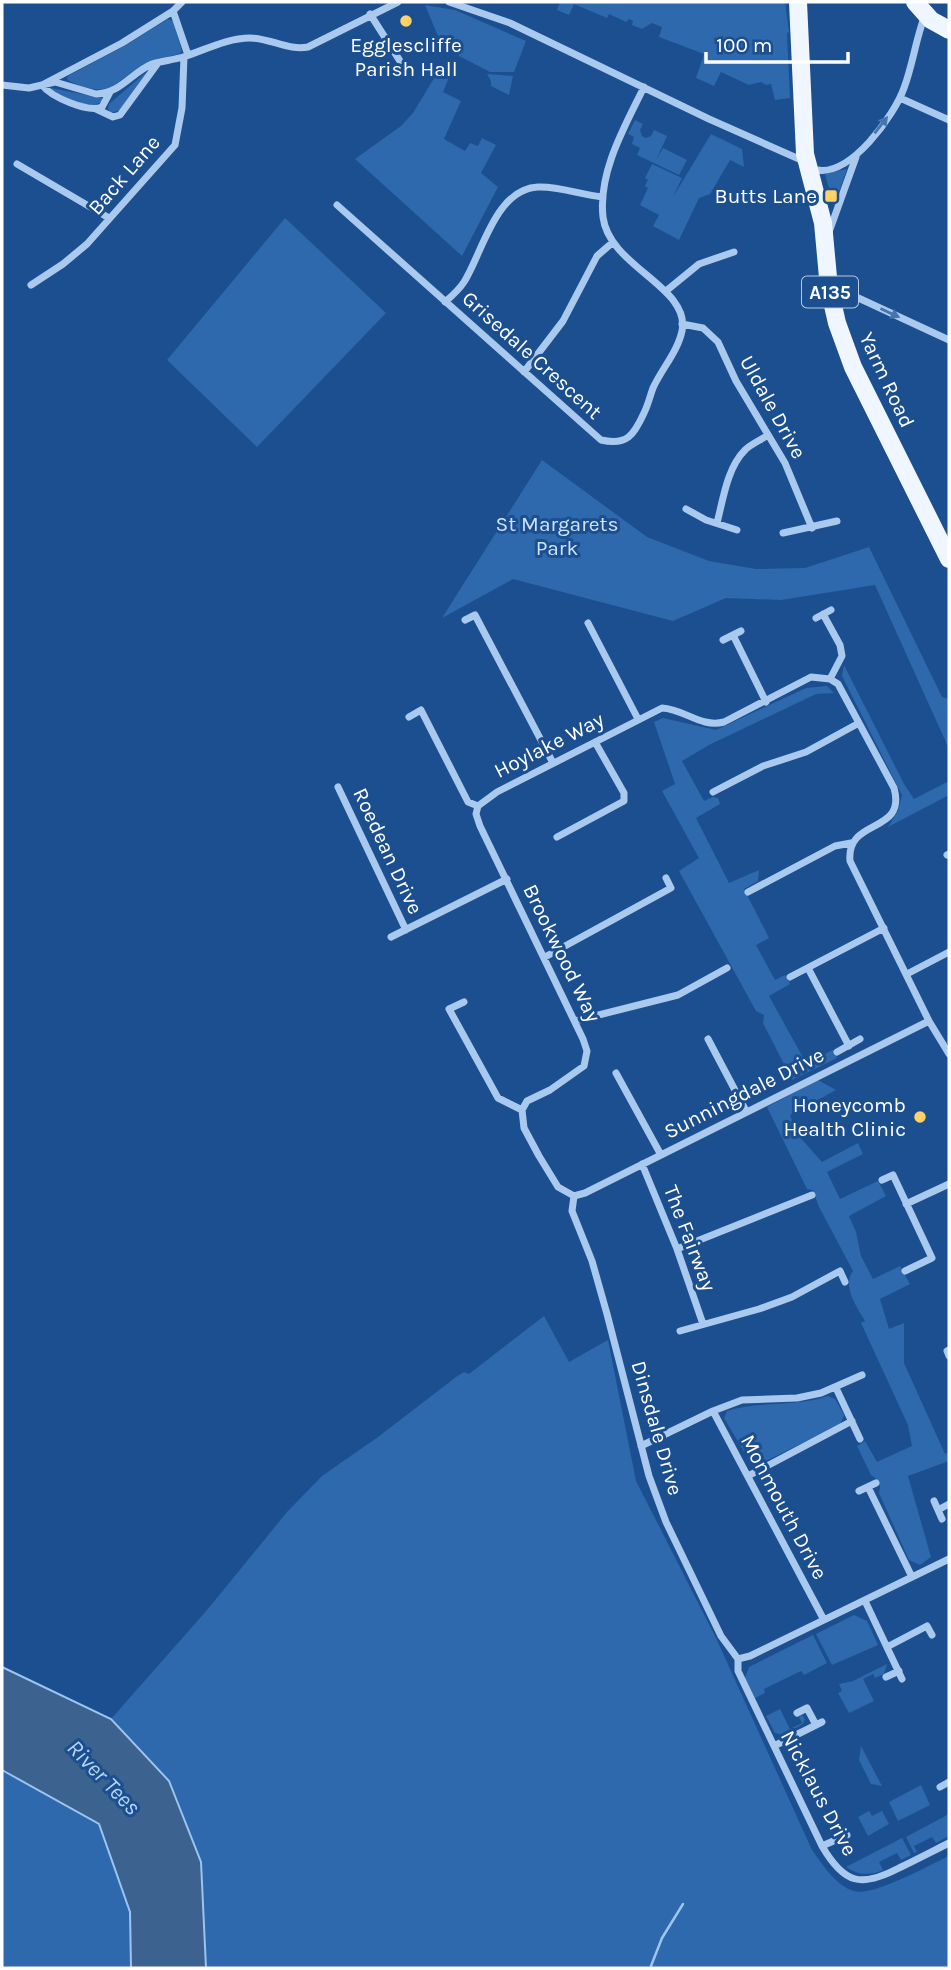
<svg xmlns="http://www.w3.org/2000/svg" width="951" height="1970" font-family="Karla,sans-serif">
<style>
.green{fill:#2e69ad}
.water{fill:#3c6290;stroke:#9cc4f0;stroke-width:2}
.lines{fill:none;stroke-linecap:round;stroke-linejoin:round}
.stream{stroke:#9cc4f0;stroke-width:2.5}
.minor{stroke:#a9c9ee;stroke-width:7}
.primary{stroke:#f0f6ff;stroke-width:18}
.oneway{fill:#4674ac}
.poi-dot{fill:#ffd166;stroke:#1b4f8f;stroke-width:2.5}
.labels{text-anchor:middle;stroke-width:6;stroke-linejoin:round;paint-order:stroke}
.shield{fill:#1b4f8f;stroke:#bbcadd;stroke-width:2}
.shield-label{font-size:19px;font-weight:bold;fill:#fff}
.poi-label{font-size:21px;fill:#fff;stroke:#1b4f8f;text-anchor:end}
.street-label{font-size:21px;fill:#fff;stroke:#1b4f8f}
.park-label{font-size:21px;fill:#cfe3fa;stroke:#1b4f8f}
.water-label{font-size:23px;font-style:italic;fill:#b5d3f5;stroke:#1b4f8f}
</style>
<rect width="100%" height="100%" fill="#1b4f8f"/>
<path class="green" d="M560,2H785L789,32L787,33L790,98L775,100L771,84L766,85L761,82L749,85L721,72L714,86L696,78L704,54L659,37L662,27L652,23L642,29L632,25L633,21L629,19L626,22L609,14L607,18L574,4L569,15L557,10Z
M425,5L455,10L526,41L514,72H490L459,56L456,49L441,43Z
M168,19L173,21L182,51L179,54C169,57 156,58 147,63C111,83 112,101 67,80L68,76L126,45Z
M447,62L454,65L443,92L461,101L444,139L465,151L470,143L478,146L482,138L496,145L481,173L498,187L462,256L355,159L401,126L413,113L439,70L443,72Z
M150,69L120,110L111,113L108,109L109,104Z
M487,74L513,76L509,95L491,86V81Z
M51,88L102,98L103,101L91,107L55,93Z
M635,120L643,124L640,130L642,136L646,138L651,136L654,130L667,136L656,160L663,148L687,160L679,175L637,155L640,148L632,144L634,137L628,134Z
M711,134L742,149L744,167L730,160L710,194L699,198L679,240L653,226L659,215L640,205L648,188L645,186L648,180L645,178L652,164L682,178L673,197Z
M847,169L834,206L825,174Z
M285,218L386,313L257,447L167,360Z
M542,460L647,537L709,561L756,569L805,568L869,547L942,697L949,699V749L875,585L781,600L726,598L673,621L513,579L442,618Z
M844,665L904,784L914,799L949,781V795L888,827L898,811L902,795L842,676Z
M827,686L834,693L816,694L709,745L682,761L704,801L713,797L718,798L720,804L696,818L729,883L759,870L758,881L744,889L769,938L756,945L775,980L785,975L790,984L769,996L806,1063L833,1050L837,1058L792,1080L763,1023L764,1015L756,1011L679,871L699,858L662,791L675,784L654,722L663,718L716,730L806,688Z
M818,1080L836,1090L790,1115L797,1134L822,1162L858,1143L863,1154L827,1172L840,1199L878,1181L886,1196L849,1216L856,1232L861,1256L873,1279L900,1266L910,1284L880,1299L889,1329L904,1323V1363L945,1454L949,1452V1461L908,1476L931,1557L920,1565L909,1560L879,1493L880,1487L877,1479L871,1475L857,1446L865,1441L877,1462L912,1446L908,1425L861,1323L865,1321C856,1306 842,1286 853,1271L819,1207L813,1190L807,1189L767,1107Z
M544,1316L569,1362L608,1340L636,1481L716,1638L812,1850C822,1864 836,1886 854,1891C873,1897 929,1865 949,1856V1968H206L201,1862L111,1719L207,1610L287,1512L322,1476L378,1437L456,1377L464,1372L469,1374Z
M828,1396L835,1399L844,1415L840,1425L753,1467L724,1418L727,1411C760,1401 796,1407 828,1396Z
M854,1615L867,1621L878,1645L832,1665L816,1634Z
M813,1635L827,1663L804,1675L801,1671L764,1689L765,1693L755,1698L745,1678L749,1667Z
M887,1664L884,1674L875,1678L873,1674L863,1679L874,1701L849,1713L838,1693L842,1691L839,1684L853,1681Z
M780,1709L790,1729L802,1723L799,1717L802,1715L805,1719L803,1724L783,1735L775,1733L766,1716Z
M861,1746L882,1786L871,1784L859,1760Z
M2,1771L99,1824L131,1912V1968H2Z
M921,1785L930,1805L898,1821L889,1802Z
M869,1811L872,1816L882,1811L889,1824L868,1836L858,1817Z
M949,1814V1836L936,1843L932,1837L914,1846L917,1852L914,1853L906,1837Z
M902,1838L911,1855L901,1860L897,1853L879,1862L883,1870C870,1876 858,1875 846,1867Z"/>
<path class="water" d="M2,1667L111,1719L169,1781L201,1862L206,1968H131L130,1912L99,1824L2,1770Z"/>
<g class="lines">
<path class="stream" d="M651,1966L662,1938L683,1904"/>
<path class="minor" d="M182,2L173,11L188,55
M449,2L510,23L709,119L799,159C804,163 810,169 817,170C851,176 894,116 904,88C913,64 916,38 925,15
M370,14L400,61
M2,85L29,88L55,82L96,94C121,93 131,73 152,64C162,61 173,60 183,57C205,50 227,38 250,38C270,38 289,51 308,47L398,2
M110,92L102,107C88,113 51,97 42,85L122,43L173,11
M900,98L949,120
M96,109L113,117L120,115L158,63
M17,164L109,218
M337,205L601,440C627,446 634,435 644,413C648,405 650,396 653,388C661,370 678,351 682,331C691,287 609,267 603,217C598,172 625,126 644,87
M829,232L856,157
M31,285L63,264L87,244L175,145L182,108L184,57
M830,288L839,289L949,340
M666,291L699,264L734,252
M445,302C452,296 459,290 464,282C482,254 495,189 538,187C559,186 581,195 603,197
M682,324L703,328L718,342L736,381L785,463L812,528
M524,372L563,321L597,256L612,243
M686,509L706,520L737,530
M717,523C723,500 727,468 745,450C751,444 761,440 768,435
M783,533L837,521
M823,614L840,645L842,656L830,679
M816,618L831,610
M465,620L475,615L553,763
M588,623L638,719
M733,635L766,702
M723,640L741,631
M409,717L421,710L468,802L478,806
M338,787L406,930
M713,792L763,766L806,752L859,723
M478,806L497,792L662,708C684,709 701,728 724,722L811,677L830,679L838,684L894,788C907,835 846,817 850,861L929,1021L949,1054
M478,806L476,814L480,826L583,1039L587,1051L584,1066L550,1090L527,1101L522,1110L524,1128L539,1156L558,1187L574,1196
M557,837L624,801V793L595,742
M947,855L949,854
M748,892L835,846L851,843
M391,937L507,879
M545,957L671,888L666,878
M808,968L849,1046
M907,974L949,952
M790,977L884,928
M464,1002L449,1009L498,1098L522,1110
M575,1021L678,995L727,968
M708,1039L746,1111
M837,1052L860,1039
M616,1073L661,1155
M642,1164L677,1249L703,1324
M882,1180L893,1175L932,1258L905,1271
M574,1196L572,1211L592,1261L607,1314L649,1476L666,1522L721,1636L738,1659
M574,1196L585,1193L929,1021
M906,1204L949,1184
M677,1249L812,1195
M680,1331L759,1309L792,1297L840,1271L845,1282
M949,1350L947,1351L949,1356
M836,1388L860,1439
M713,1411L824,1620
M641,1446L713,1411L742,1400L797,1398L821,1393L862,1375
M748,1476L852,1421
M868,1487L912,1577
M859,1491L876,1483
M934,1501L942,1519
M938,1510L949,1504
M865,1601L902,1679
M887,1647L927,1626L932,1635
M738,1659V1671L822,1846C844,1884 861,1888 899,1868C916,1860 933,1851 949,1843
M738,1659L750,1656L949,1559
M886,1677L899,1671
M797,1713L807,1708L816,1725
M774,1746L822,1722
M940,1787L949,1782
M822,1846L847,1835"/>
<path class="primary" d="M798,2L805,154L823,223L829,288L837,323L853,367L949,559
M915,2L931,20L949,30"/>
</g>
<defs><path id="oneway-solid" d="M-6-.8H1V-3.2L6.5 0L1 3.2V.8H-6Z" transform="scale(1.75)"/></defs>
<g class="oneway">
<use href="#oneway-solid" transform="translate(881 125) rotate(-52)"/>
<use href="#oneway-solid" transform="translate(890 313) rotate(25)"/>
</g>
<g class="poi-dot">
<circle cx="406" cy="21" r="7"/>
<rect x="824" y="189" width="14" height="14" rx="3.5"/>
<circle cx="920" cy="1117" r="7"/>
</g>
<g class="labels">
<rect class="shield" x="802" y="276.5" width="56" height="31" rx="5"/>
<g class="shield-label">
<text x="830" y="299">A135</text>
</g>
<g class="poi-label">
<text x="406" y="52" text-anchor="middle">Egglescliffe<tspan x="406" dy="24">Parish Hall</tspan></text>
<text x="817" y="203">Butts Lane</text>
<text x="906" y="1112">Honeycomb<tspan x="906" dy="24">Health Clinic</tspan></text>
</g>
<g class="street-label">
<text transform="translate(124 175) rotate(-49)" y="7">Back Lane</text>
<text transform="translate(532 355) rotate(42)" y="7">Grisedale Crescent</text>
<text transform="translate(887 380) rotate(65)" y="7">Yarm Road</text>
<text transform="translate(773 407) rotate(61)" y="7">Uldale Drive</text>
<text transform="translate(549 745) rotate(-27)" y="7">Hoylake Way</text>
<text transform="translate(388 851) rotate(65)" y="7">Roedean Drive</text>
<text transform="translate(562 953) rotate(64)" y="7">Brookwood Way</text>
<text transform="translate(744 1093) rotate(-27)" y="7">Sunningdale Drive</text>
<text transform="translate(690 1238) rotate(69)" y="7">The Fairway</text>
<text transform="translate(657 1428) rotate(74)" y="7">Dinsdale Drive</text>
<text transform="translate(784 1507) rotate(62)" y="7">Monmouth Drive</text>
<text transform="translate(819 1793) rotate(62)" y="7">Nicklaus Drive</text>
</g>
<g class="park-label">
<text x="557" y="531">St Margarets<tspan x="557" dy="24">Park</tspan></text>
</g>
<g class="water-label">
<text transform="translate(104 1777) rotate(46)" y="8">River Tees</text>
</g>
</g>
<rect width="951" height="1970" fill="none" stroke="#ffffff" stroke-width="7"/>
<path d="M706 52v10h142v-10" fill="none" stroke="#ffffff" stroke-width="3.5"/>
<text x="716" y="52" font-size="21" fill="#ffffff" stroke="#1b4f8f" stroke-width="5" paint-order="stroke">100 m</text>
</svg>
